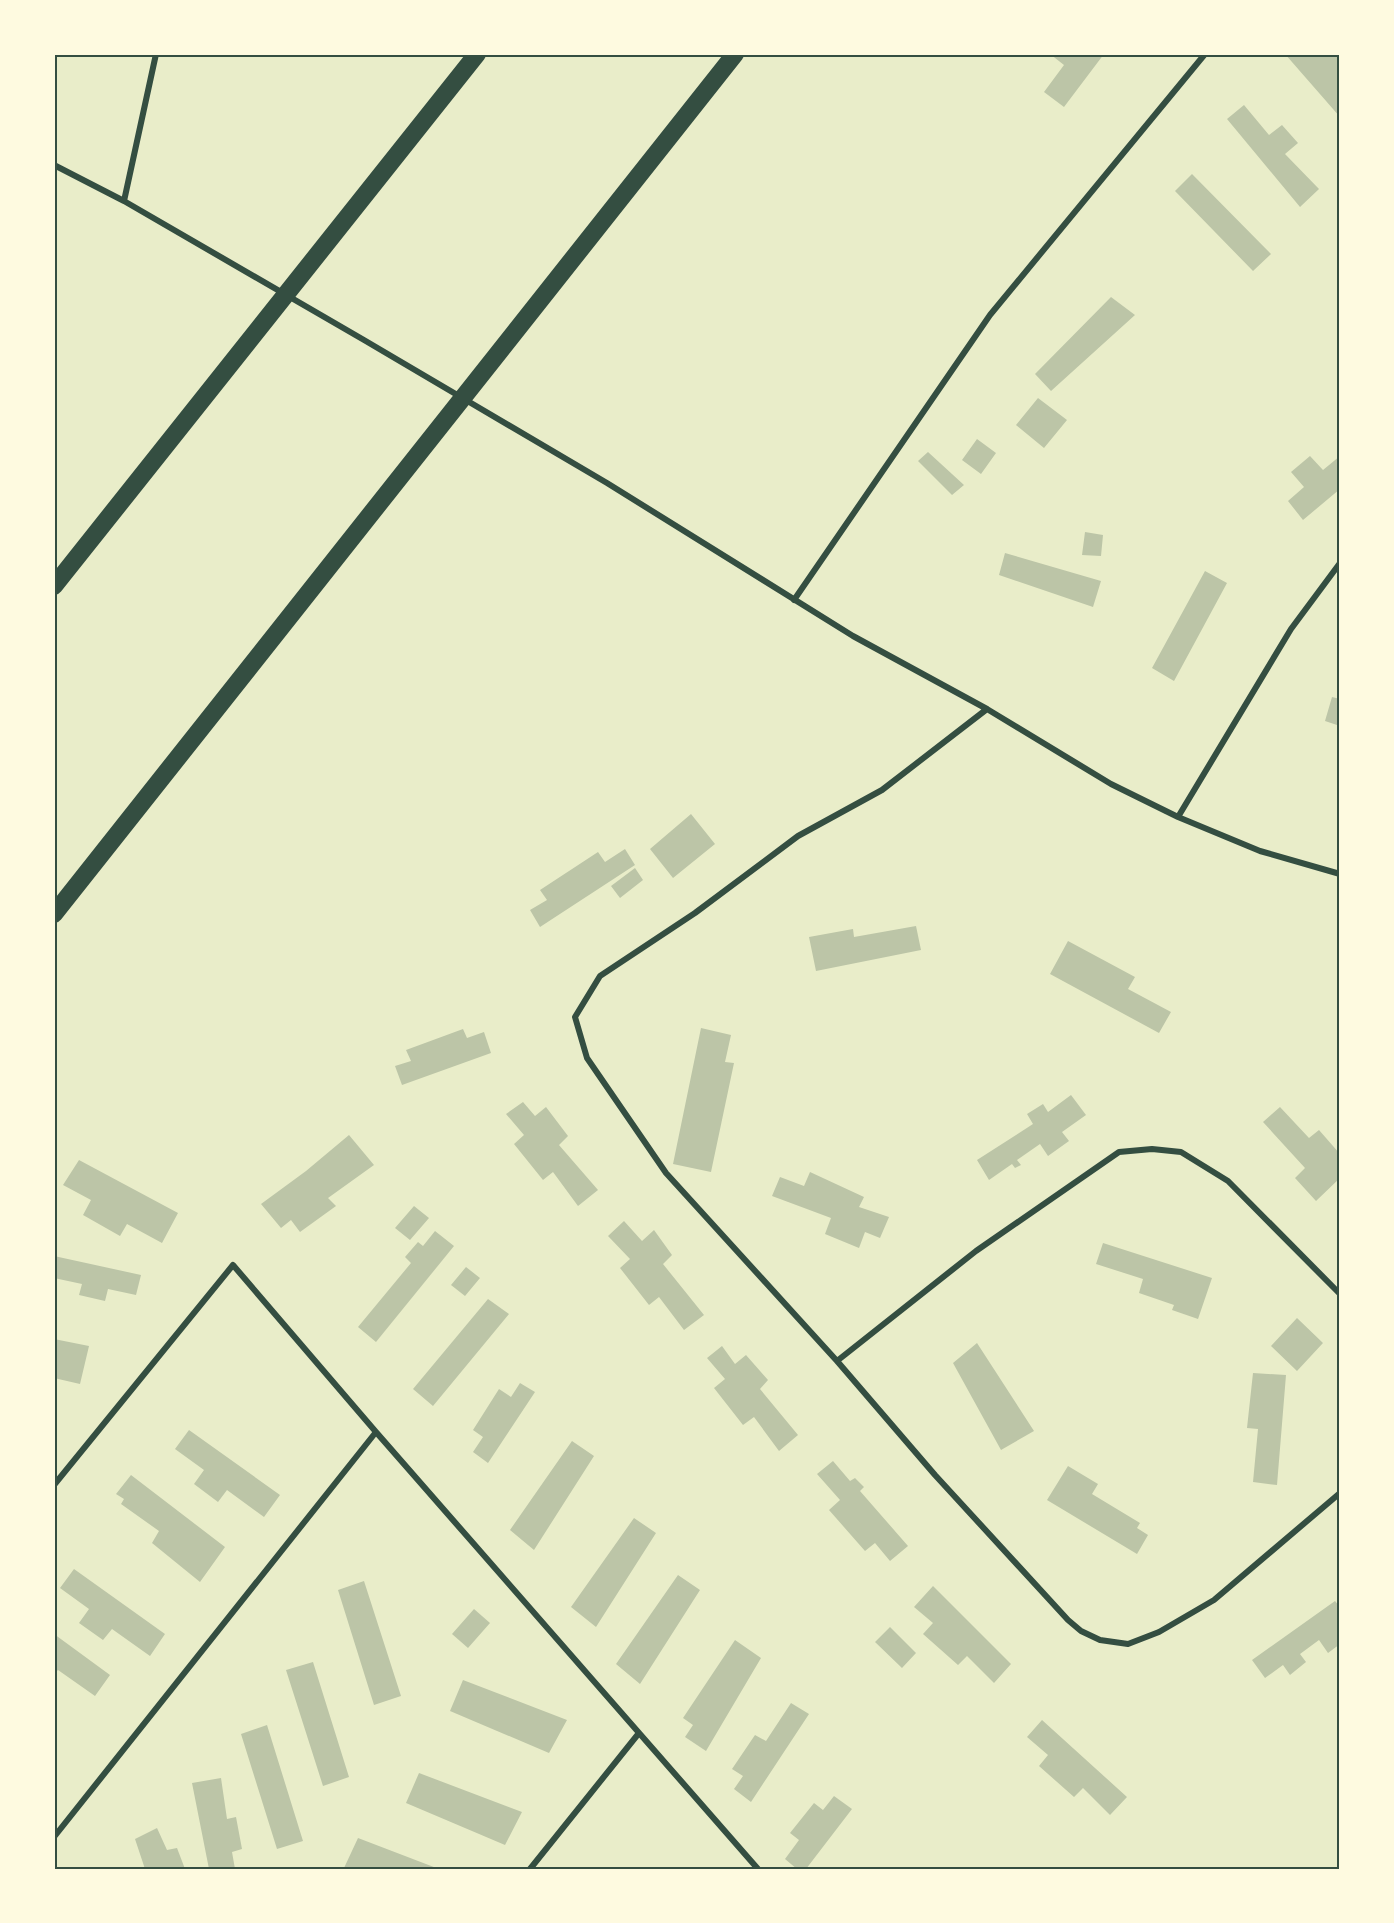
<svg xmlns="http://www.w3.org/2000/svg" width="1394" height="1923" font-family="Signika,sans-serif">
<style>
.building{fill:#bcc5a7}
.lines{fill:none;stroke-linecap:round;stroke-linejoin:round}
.minor{stroke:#344e41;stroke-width:6}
.motorway{stroke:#344e41;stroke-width:18}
.neatline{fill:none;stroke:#344e41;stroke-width:2}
</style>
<rect width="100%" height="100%" fill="#e9edc9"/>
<path class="building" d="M1050,54H1104L1064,107L1044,92L1064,65Z
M1285,54H1340V117Z
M1244,105L1269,135L1282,125L1298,143L1285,154L1319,189L1300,207L1227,119Z
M1192,174L1271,254L1253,271L1175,191Z
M1111,297L1135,315L1051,391L1035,374Z
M1038,398L1067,420L1044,448L1016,425Z
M977,439L996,453L981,474L962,460Z
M928,452L964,485L952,495L918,461Z
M1310,456L1323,470L1340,456V489L1303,520L1288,501L1304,487L1291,472Z
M1085,532L1103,535L1101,556L1082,555Z
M1005,553L1101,581L1093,607L999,575Z
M1205,571L1227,583L1174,681L1152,668Z
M1332,697L1340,699V726L1325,721Z
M691,814L715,844L673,878L650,849Z
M625,849L635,865L540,927L530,910L547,900L540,890L598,852L605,862Z
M635,868L643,880L620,898L611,886Z
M916,926L921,950L816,971L809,937L853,929L854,937Z
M1068,941L1135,977L1128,989L1171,1012L1159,1033L1050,974Z
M701,1028L731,1035L725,1062L734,1063L711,1172L673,1164Z
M463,1029L467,1038L484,1032L491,1053L402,1085L395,1066L411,1061L406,1050Z
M1071,1095L1086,1115L1062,1132L1069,1141L1048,1156L1040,1144L1017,1160L1021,1165L1015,1168L1012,1164L989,1180L977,1160L1033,1124L1027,1114L1043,1104L1048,1112Z
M523,1102L535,1116L546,1107L568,1136L559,1145L598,1190L578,1206L553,1172L543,1180L514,1144L524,1135L506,1114Z
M1280,1107L1309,1138L1319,1130L1340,1154V1178L1316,1201L1295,1178L1305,1168L1263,1122Z
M349,1135L374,1165L328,1198L336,1206L300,1232L291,1220L281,1228L261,1204L306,1171Z
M79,1160L178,1213L162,1243L127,1224L120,1236L83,1215L91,1200L63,1185Z
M810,1172L864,1197L859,1207L889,1217L880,1238L865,1232L859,1248L825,1234L831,1218L772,1196L780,1177L804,1186Z
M414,1206L429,1218L410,1240L395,1228Z
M624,1221L642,1241L654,1230L672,1255L663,1264L704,1315L684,1330L659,1297L649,1305L620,1268L630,1259L608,1236Z
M435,1231L454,1246L376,1342L358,1327L411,1263L405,1257L418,1242L423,1246Z
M1103,1243L1212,1278L1198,1319L1172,1310L1174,1305L1139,1293L1143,1279L1096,1264Z
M54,1256L141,1275L136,1295L108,1289L105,1301L79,1295L82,1284L54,1278Z
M466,1267L480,1278L465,1296L451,1285Z
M488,1299L509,1314L433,1406L413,1389Z
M1297,1318L1323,1343L1297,1371L1271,1346Z
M54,1339L89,1346L80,1384L54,1378Z
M977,1343L1034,1431L1001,1450L953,1363Z
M722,1346L735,1364L746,1355L768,1380L760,1389L798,1435L779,1451L754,1417L743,1425L714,1388L725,1379L707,1358Z
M1253,1373L1286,1375L1277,1485L1253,1482L1258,1429L1247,1428Z
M520,1383L535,1392L488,1463L473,1452L483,1437L473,1430L499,1389L511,1397Z
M189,1430L280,1495L264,1517L227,1490L218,1502L194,1484L204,1470L175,1449Z
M572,1441L594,1456L534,1550L510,1530Z
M833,1461L850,1481L855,1478L864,1487L860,1491L908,1546L890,1561L875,1543L865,1551L829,1510L840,1500L817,1474Z
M1068,1466L1098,1484L1092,1494L1140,1523L1137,1528L1148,1535L1137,1554L1047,1500Z
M131,1475L225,1547L200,1582L152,1543L159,1531L121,1504L124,1499L116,1494Z
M634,1518L656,1533L596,1627L571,1607Z
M74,1569L165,1634L150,1656L112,1629L103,1640L79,1623L89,1609L60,1588Z
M678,1575L700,1590L640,1684L616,1664Z
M364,1581L401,1696L374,1705L338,1590Z
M933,1586L1011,1664L994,1683L967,1656L958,1665L923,1634L933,1623L914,1607Z
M1335,1601L1340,1607V1644L1328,1653L1319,1640L1300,1654L1306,1662L1290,1675L1283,1665L1265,1678L1252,1660Z
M474,1609L490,1623L468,1648L452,1634Z
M890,1627L916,1653L902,1668L875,1642Z
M54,1634L110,1675L95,1696L58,1670L54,1674Z
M735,1640L761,1658L706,1751L685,1737L693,1725L683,1718Z
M313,1662L349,1777L323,1786L286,1670Z
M463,1680L567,1720L549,1753L450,1711Z
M791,1703L809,1714L751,1802L734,1789L743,1776L732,1769L755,1735L766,1741Z
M1042,1720L1127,1797L1110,1815L1083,1788L1074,1797L1039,1766L1048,1755L1027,1737Z
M267,1725L303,1841L277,1849L241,1734Z
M419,1773L522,1812L505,1845L406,1803Z
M221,1778L227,1819L236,1817L242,1849L232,1852L235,1869H209L192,1783Z
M834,1796L852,1809L806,1869H797L785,1859L799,1840L790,1833L814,1803L823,1810Z
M157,1828L167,1850L177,1848L185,1869H145L135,1839Z
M358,1838L439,1869H347L344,1868Z"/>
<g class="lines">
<path class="minor" d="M54,165L124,201L364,340L607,483L853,636L987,709L1111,784L1178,817L1260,851L1340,874
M124,201L156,54
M794,600L990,315L1205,54
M987,709L882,790L798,836L695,913L600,976L575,1017L587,1058L666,1173L837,1361L935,1475L1068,1620L1081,1631L1100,1640L1128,1644L1159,1632L1214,1600L1340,1493
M1178,817L1291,629L1340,563
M837,1361L976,1251L1119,1152L1152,1149L1181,1152L1228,1181L1340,1294
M54,1485L233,1265L376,1432L758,1869
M54,1837L376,1432
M530,1869L639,1733"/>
<path class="motorway" d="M54,586L477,54
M54,914L735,54"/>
</g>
<rect width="1394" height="1923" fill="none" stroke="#fefae0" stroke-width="111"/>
<rect x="56" y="56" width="1282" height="1812" class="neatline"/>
</svg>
